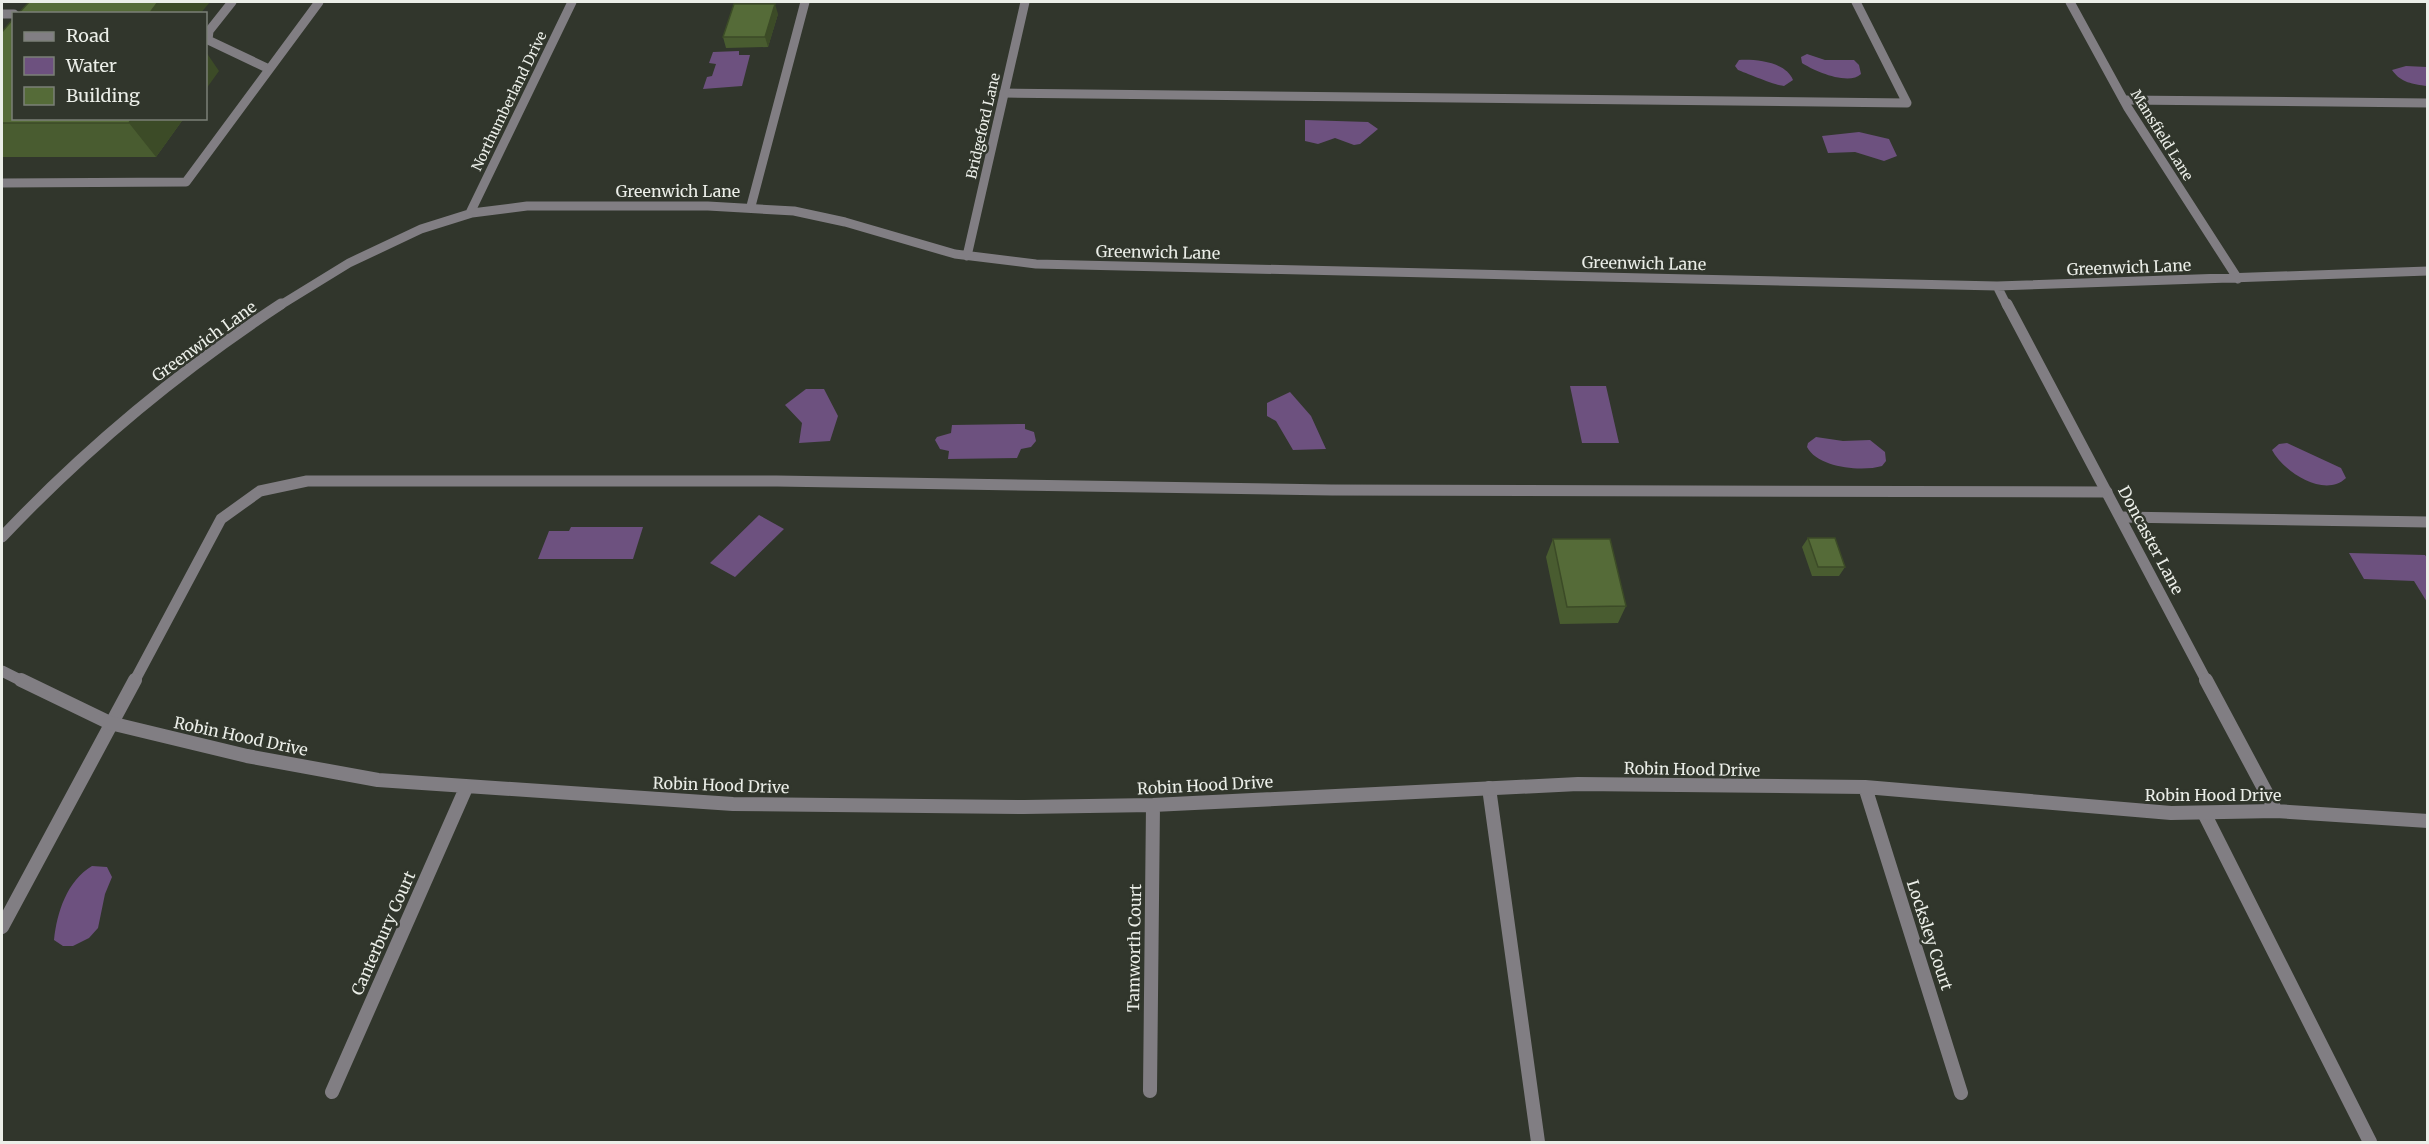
<svg xmlns="http://www.w3.org/2000/svg" width="2429" height="1144" font-family="Merriweather,serif">
<style>
.water{fill:#6d517f}
.lines{fill:none;stroke-linecap:round;stroke-linejoin:round}
.service-far2{stroke:#817e83;stroke-width:9}
.service-far1{stroke:#817e83;stroke-width:11}
.service{stroke:#817e83;stroke-width:14}
.minor-far2{stroke:#817e83;stroke-width:9}
.minor-far1{stroke:#817e83;stroke-width:11}
.minor{stroke:#817e83;stroke-width:14}
.wall{fill:#495c30}
.shaded-wall{fill:#3c4b27}
.building{fill:#556b38;stroke:#3c4b27;stroke-width:1.5}
.labels{text-anchor:middle;stroke-width:5;stroke-linejoin:round;paint-order:stroke}
.far-street-label{font-size:14px;fill:#ebeee8;stroke:#31362c}
.street-label{font-size:16px;fill:#ebeee8;stroke:#31362c}
</style>
<rect width="100%" height="100%" fill="#31362c"/>
<path class="water" d="M739,51V55H750L742,86L703,89L707,77L712,76L716,64L709,63L713,52Z
M1807,54L1825,60H1854L1859,65L1861,74C1849,86 1814,71 1802,63L1801,57Z
M1739,60C1756,59 1786,62 1793,80L1784,86C1777,86 1746,73 1738,70L1735,66Z
M2406,66L2427,67V86C2413,84 2401,83 2392,70Z
M1305,120L1368,122L1378,129L1360,144L1354,145L1335,138L1318,144L1305,141Z
M1859,132L1889,139L1897,156L1884,161L1855,152L1828,153L1822,136Z
M1570,386H1606L1619,443H1582Z
M806,389H824L838,416L830,441L799,443L802,423L785,405Z
M1290,392L1311,416L1326,449L1293,450L1276,421L1267,416V403Z
M1025,424V429L1034,432L1036,441L1031,447L1021,449L1017,458L948,459L949,451L940,449L935,440L937,437L951,433L952,425Z
M1816,437L1843,441L1870,440L1885,452L1886,461L1882,466C1862,472 1818,468 1807,447L1808,443Z
M2287,443L2341,468L2346,478C2324,499 2283,471 2272,450L2279,444Z
M759,515L784,529L735,577L710,563Z
M571,527H643L633,559H538L549,531H569Z
M2349,553L2425,555L2427,558V602L2414,581L2364,579Z
M92,866L107,867L112,877L105,894L98,928L89,938L73,946H63L54,940C57,912 67,881 92,866Z"/>
<g class="lines">
<path class="service-far2" d="M232,2L209,31L208,40L269,69
M2,14H14
M1004,93L1907,103L1856,2
M2124,100L2428,103
M2,183L186,182L319,2
M751,206L805,2"/>
<path class="service-far1" d="M2121,517L2428,522
M134,682L221,519L260,491L307,481H777L1332,490L2107,492"/>
<path class="service" d="M1489,788L1538,1142
M2204,813L2370,1142
M2,927L135,680"/>
<path class="minor-far2" d="M2070,2L2128,108L2238,279
M470,213L572,2
M967,256L1025,2
M1997,286L2007,306
M279,306L349,263L421,229L472,213L527,206H708L794,211L845,222L955,254L1036,264L1997,286L2428,271"/>
<path class="minor-far1" d="M2007,304L2207,682
M2,537C86,448 179,371 281,304
M2,671L24,682"/>
<path class="minor" d="M21,680L110,723L247,756L378,780L733,804L1024,807L1153,805L1578,784L1865,787L2171,813L2276,811L2428,821
M2206,680L2276,811
M1865,787L1961,1093
M1150,1091L1153,805
M332,1092L466,788"/>
</g>
<path class="wall" d="M778,14L768,47L726,48L723,37Z
M2,32L14,118H184L156,157H2Z
M1808,538L1845,567L1839,576H1812L1802,547Z
M1553,539L1626,606L1618,623L1560,624L1546,557Z"/>
<path class="shaded-wall" d="M158,2H210L200,14H149Z
M775,4L778,14L768,47L765,37Z
M206,52L219,71L206,89Z
M132,118H184L156,157L129,123Z"/>
<path class="building" d="M29,2H158L149,14H18Z
M734,4H775L765,37H723Z
M14,18V118H132L129,123H2V32Z
M1808,538H1835L1845,567H1818Z
M1553,539H1610L1626,606L1567,607Z"/>
<g class="labels">
<g class="far-street-label">
<text transform="translate(509 101) rotate(-64)" y="5">Northumberland Drive</text>
<text transform="translate(983 126) rotate(-77)" y="5">Bridgeford Lane</text>
<text transform="translate(2162 135) rotate(58)" y="5">Mansfield Lane</text>
</g>
<g class="street-label">
<text x="678" y="197">Greenwich Lane</text>
<text transform="translate(1158 252) rotate(1)" y="6">Greenwich Lane</text>
<text transform="translate(1644 263) rotate(1)" y="6">Greenwich Lane</text>
<text transform="translate(2129 267) rotate(-2)" y="6">Greenwich Lane</text>
<text transform="translate(204 341) rotate(-36)" y="6">Greenwich Lane</text>
<text transform="translate(2151 540) rotate(62)" y="6">Doncaster Lane</text>
<text transform="translate(241 736) rotate(12)" y="6">Robin Hood Drive</text>
<text transform="translate(1692 769) rotate(1)" y="6">Robin Hood Drive</text>
<text transform="translate(721 785) rotate(2)" y="6">Robin Hood Drive</text>
<text transform="translate(1205 785) rotate(-3)" y="6">Robin Hood Drive</text>
<text x="2213" y="801">Robin Hood Drive</text>
<text transform="translate(383 933) rotate(-66)" y="6">Canterbury Court</text>
<text transform="translate(1930 935) rotate(72)" y="6">Locksley Court</text>
<text transform="translate(1134 948) rotate(-89)" y="6">Tamworth Court</text>
</g>
</g>
<rect width="2429" height="1144" fill="none" stroke="#ebeee8" stroke-width="6"/>
<rect x="12" y="12" width="195" height="108" fill="#31362c" stroke="#7b8077" stroke-width="1.5"/>
<rect x="24" y="32" width="30" height="9" fill="#817e83" stroke="#7b8077" stroke-width="1.5"/>
<text x="66" y="42" font-size="18" fill="#ebeee8">Road</text>
<rect x="24" y="57" width="30" height="18" fill="#6d517f" stroke="#7b8077" stroke-width="1.5"/>
<text x="66" y="72" font-size="18" fill="#ebeee8">Water</text>
<rect x="24" y="87" width="30" height="18" fill="#556b38" stroke="#7b8077" stroke-width="1.5"/>
<text x="66" y="102" font-size="18" fill="#ebeee8">Building</text>
</svg>
